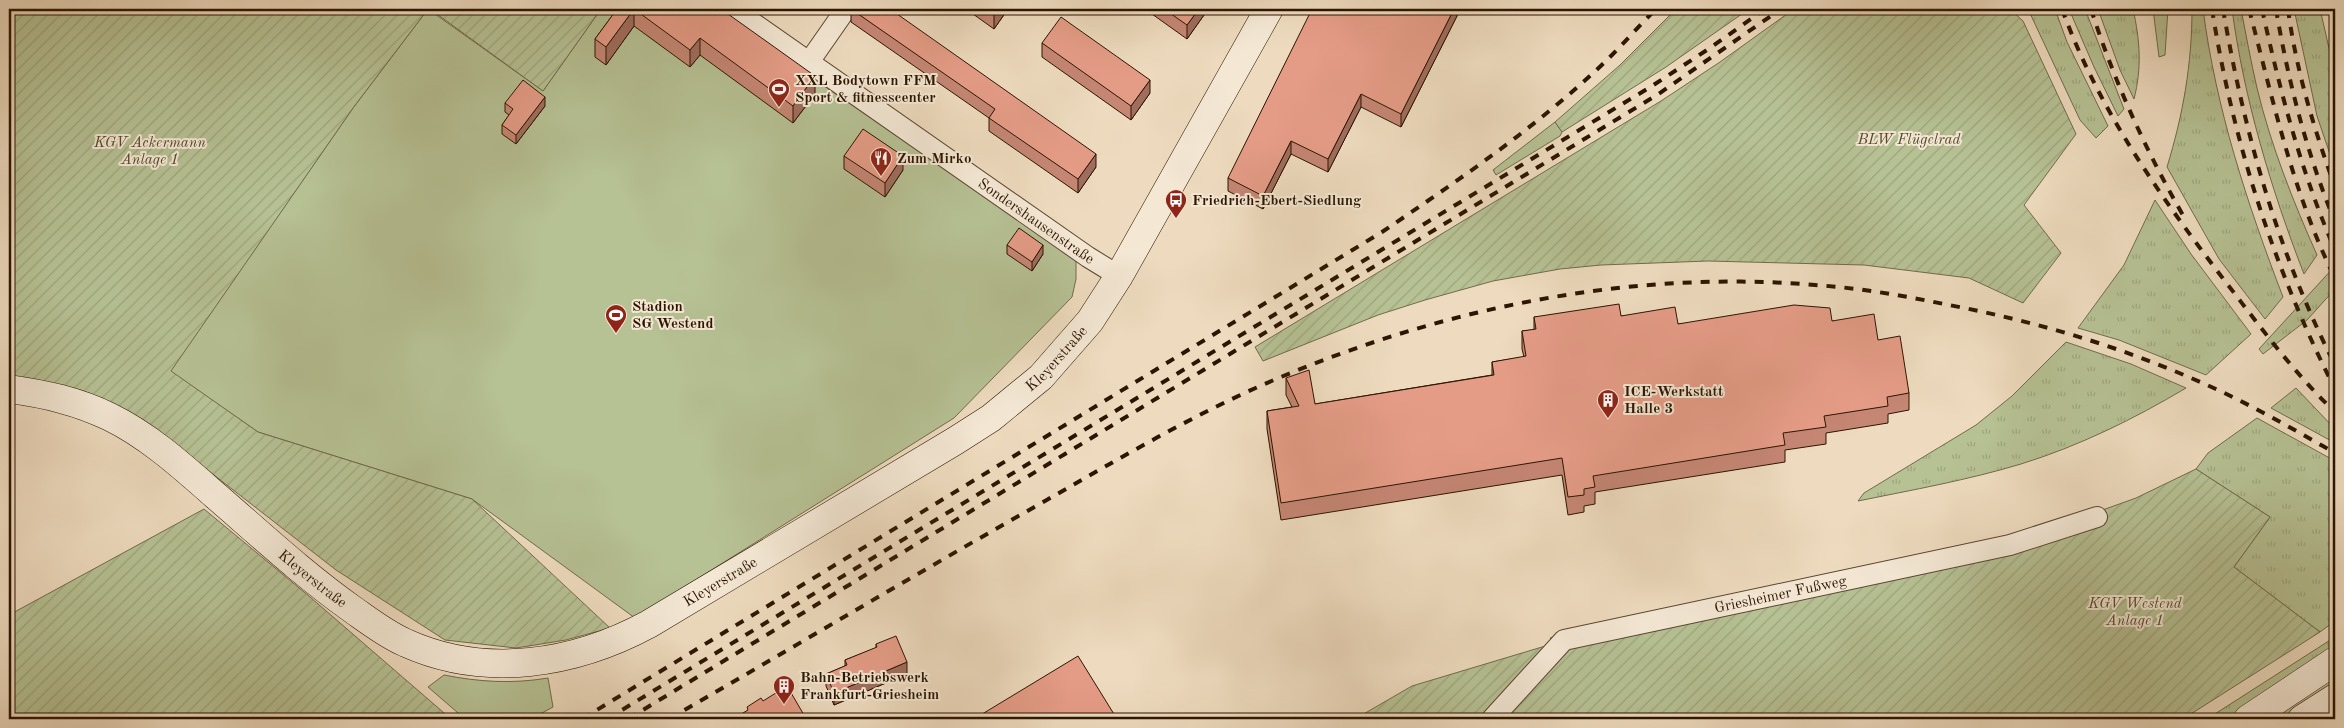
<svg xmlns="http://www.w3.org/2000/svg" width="2344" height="728" font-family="'Old Standard TT',serif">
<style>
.grass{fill:url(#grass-tufts);stroke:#716b4a}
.park{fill:#b6c194;stroke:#716b4a}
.garden{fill:url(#garden-furrows);stroke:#716b4a}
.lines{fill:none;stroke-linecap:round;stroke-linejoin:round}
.street-casing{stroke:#5c4630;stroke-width:22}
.secondary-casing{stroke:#2c1500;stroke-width:29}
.street{stroke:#f4e8d5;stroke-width:20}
.secondary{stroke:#f4e8d5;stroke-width:28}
.rail{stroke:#2c1500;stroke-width:4;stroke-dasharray:9 9;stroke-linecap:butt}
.wall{fill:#c58674;stroke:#2c1500}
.shaded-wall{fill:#a06d5e;stroke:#2c1500}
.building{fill:#e59c87;stroke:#2c1500}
.labels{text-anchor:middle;stroke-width:4;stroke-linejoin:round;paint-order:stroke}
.poi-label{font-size:15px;font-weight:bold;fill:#2c1500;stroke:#f4e8d5;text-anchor:start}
.park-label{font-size:15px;font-style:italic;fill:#55492c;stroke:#f4e8d5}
.street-label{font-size:15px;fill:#2c1500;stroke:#f4e8d5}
</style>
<defs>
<pattern id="grass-tufts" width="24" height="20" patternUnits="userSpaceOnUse" patternTransform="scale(1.25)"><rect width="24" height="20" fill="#b6c194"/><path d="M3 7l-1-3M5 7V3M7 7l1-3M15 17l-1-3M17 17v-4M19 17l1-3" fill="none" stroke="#9da57e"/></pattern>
<pattern id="garden-furrows" width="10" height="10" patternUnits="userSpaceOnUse" patternTransform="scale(1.25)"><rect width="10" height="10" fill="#b6c194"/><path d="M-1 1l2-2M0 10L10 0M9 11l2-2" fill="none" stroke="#9da57e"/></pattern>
</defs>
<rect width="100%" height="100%" fill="#eedbbf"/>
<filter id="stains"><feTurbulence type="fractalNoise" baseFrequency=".004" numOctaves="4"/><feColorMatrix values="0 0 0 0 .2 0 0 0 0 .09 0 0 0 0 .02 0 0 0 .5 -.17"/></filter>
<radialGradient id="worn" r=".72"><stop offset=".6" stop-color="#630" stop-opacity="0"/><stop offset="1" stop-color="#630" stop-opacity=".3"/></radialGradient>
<path class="grass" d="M2028,9H2055L2067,42L2108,126L2096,138L2080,120Z
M2069,9H2085L2124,109L2118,116L2094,67Z
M2098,9H2133C2140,40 2142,68 2134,99L2120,70Z
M2153,9H2168L2165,55L2159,57Z
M2192,9H2203C2216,109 2247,203 2283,297L2265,319L2219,259L2167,167C2183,115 2192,64 2192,9Z
M2232,9H2241C2246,35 2251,62 2257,88C2271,146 2293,201 2317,255L2304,274C2271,189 2244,99 2232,9Z
M2294,9H2320L2335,74V169L2317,116Z
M1555,122L1562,132L1560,136L1496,175L1493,170Z
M2155,200L2191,254L2251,334L2206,375L2119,340L2078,328L2124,265Z
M2335,266V289L2307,320L2263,354L2259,349Z
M2066,342L2131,364L2186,388C2134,419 2079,446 2021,464C1968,480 1912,490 1858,501L1864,493L1976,425L2012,396Z
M2296,388L2335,429V443L2271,408Z
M2257,418L2335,461V621L2320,632L2234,567L2270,517L2196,469L2208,453Z
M2335,637V649L2227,719H2207Z
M2335,671V686L2285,719H2271Z"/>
<path class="park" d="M428,9L543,91L601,9H712L1076,259V279L1072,297L954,418L635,618L472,499L258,432L170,371L353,108Z
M444,675C479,682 513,684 548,678L553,707L531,719H465L428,687Z"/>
<path class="garden" d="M9,9H428L353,108L171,371L258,432L472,499L610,628L566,640L516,648L445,640L336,570L142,419L9,375V350L13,340L9,338Z
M430,9H601L543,91Z
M1676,9H1749L1666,67L1562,132L1555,122L1620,65Z
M1794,9H2010L2023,21L2076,134L2024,205L2061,253L2023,303L1969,278L1864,265L1708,261L1601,265L1560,269L1493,281L1425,300L1378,315L1263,361L1255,347L1661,101L1720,62Z
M2196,469L2270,517L2234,567L2320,632L2183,719H1497L1564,651L1550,638L1843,577L2083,517L2136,498Z
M204,509L310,597L451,719H9V615Z
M1552,644L1484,719H1355L1412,686Z"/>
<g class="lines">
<g class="street-casing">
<g id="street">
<path id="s1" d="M733,9L1088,257L1119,276"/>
<path d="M809,62L846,9"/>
<path id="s2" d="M1492,719L1564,640L2010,545L2097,517"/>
</g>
</g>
<g class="secondary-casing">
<g id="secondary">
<path id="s3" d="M9,389C45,394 77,401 110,417C149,436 183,467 216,496C260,534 304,575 352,609C369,621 387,635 406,643C486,679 575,664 649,624L955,441L991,418L1041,377L1090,321L1119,276L1269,9"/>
<path d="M2248,719L2335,661"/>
<path d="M2302,719L2335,698"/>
</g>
</g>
<use href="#street" class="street"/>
<use href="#secondary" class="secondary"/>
<path class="rail" d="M2062,9C2099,111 2162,199 2228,285C2262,329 2295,374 2335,412
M2091,9C2114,81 2146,151 2184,217
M2212,9C2233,142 2274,269 2335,389
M2223,9C2244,132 2278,253 2335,365
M2249,9C2273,100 2293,194 2335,278
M2262,9C2280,91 2301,172 2335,250
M2276,9C2288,81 2307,154 2335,222
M2288,9C2296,70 2314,129 2335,187
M582,719L1382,232C1459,180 1538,126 1606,61C1623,44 1639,26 1656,9
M607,719L1652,86L1710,48L1765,9
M628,719L1657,95L1781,9
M669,719C794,647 919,572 1045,501C1115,461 1186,419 1260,386C1433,310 1626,269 1815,285C1860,288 1905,296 1949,305C2033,321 2112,344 2191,378C2241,399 2288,426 2335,453"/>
</g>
<path class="wall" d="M617,9H707L815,94L793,123L700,55L690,67L634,26L606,65L595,57V39Z
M851,9L1096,167L1078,193L989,131V118L851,22Z
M966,9H1008L994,29Z
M1145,9H1204V15L1187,39Z
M1458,9V14L1401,127L1361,107L1328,172L1291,154L1263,209L1228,191V178Z
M1042,43L1150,93L1131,120L1042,57Z
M505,103L545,106L516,144L502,134V125L509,115L505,112Z
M844,156L903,170L885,197L844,169Z
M1007,245L1043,254L1032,271L1007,254Z
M1621,316L1678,324L1832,321L1878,340L1909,393V410L1888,414V423L1826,433V444L1785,450V462L1595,492V504L1584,506V512L1568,515L1562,475L1281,520L1267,429V411L1292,407L1286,395V378L1315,404L1492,375V362L1524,357L1522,349V331L1534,330V317Z
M876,644L907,674L834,705L826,686V674L845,666V660L876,648Z"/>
<path class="shaded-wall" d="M634,9V26L606,65V47Z
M999,9H1008L994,29V15Z
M1199,9H1204V15L1187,39V25Z
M1454,9H1458V14L1401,127V114Z
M700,38V55L690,67V50Z
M815,76V94L793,123V106Z
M1150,80V93L1131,120V106Z
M1361,94V107L1328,172V159Z
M545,97V106L516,144V135Z
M1291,141V154L1263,209V196Z
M1096,154V167L1078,193V179Z
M903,156V170L885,197V183Z
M1043,245V254L1032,271V262Z
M907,662V674L834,705V693Z
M804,715V719H798V718Z"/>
<path class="building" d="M617,9H707L716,15L719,9H721L815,76L793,106L700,38L690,50L634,9L606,47L595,39Z
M851,9H890L1096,154L1078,179L989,118L995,109Z
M985,9H999L994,15Z
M1164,9H1199L1187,25Z
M1312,9H1454L1401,114L1361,94L1328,159L1291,141L1263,196L1228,178Z
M1061,17L1150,80L1131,106L1042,43Z
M523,80L545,97L516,135L502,125L513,109L505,103Z
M863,129L903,156L885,183L844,156Z
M1019,228L1043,245L1032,262L1007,245Z
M1619,304L1621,316L1675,307L1678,324L1794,305L1830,308L1832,321L1874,314L1878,340L1900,336L1909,393L1887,397L1888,406L1824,416L1826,427L1783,433L1785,445L1593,476L1595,487L1584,489V495L1568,497L1562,458L1281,503L1267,411L1299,406L1286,378L1309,370L1315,404L1494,375L1492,362L1526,356L1522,331L1536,329L1534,317Z
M896,636L907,662L834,693L826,674L847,665L845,660L877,647L876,644Z
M1078,656L1117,719H974Z
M787,686L804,715L798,718L799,719H733L748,710L747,707L761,698L763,701Z"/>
<defs>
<g id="stadium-pin" transform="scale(1.125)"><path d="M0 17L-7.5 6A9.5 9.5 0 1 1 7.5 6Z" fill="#8f2418" stroke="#f4e8d5"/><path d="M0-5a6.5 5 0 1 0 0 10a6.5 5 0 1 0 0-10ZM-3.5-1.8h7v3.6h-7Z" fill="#fff"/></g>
<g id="restaurant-pin" transform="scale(1.125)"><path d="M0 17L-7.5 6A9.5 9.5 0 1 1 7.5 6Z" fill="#8f2418" stroke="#f4e8d5"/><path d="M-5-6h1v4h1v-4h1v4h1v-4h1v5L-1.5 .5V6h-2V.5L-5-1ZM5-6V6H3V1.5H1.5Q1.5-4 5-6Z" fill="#fff"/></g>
<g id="bus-pin" transform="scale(1.125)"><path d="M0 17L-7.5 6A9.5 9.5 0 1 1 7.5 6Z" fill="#8f2418" stroke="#f4e8d5"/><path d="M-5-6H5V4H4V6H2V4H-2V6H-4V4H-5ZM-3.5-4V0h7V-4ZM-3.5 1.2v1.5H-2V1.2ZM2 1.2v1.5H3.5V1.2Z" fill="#fff"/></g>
<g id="building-pin" transform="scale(1.125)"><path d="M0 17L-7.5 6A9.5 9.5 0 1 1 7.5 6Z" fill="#8f2418" stroke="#f4e8d5"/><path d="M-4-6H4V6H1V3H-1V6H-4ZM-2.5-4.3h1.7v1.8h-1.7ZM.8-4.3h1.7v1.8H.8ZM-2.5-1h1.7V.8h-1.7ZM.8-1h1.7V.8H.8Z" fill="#fff"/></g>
</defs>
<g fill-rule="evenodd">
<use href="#stadium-pin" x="779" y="89"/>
<use href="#restaurant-pin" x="881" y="158"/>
<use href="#bus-pin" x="1176" y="200"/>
<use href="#stadium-pin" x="616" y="315"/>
<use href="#building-pin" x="1608" y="400"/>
<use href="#building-pin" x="784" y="686"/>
</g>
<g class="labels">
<g class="poi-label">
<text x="795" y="85">XXL Bodytown FFM<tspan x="795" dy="17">Sport &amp; fitnesscenter</tspan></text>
<text x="897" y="163">Zum Mirko</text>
<text x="1192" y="205">Friedrich-Ebert-Siedlung</text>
<text x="632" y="311">Stadion<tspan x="632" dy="17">SG Westend</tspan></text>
<text x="1624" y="396">ICE-Werkstatt<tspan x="1624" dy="17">Halle 3</tspan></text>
<text x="800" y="682">Bahn-Betriebswerk<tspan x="800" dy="17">Frankfurt-Griesheim</tspan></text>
</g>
<g class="park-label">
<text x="1909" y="144">BLW Flügelrad</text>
<text x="150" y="147">KGV Ackermann<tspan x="150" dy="17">Anlage 1</tspan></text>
<text x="2135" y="608">KGV Westend<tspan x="2135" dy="17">Anlage 1</tspan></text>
</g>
<g class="street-label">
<text dy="5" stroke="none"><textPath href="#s1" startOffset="370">Sondershausenstraße</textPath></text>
<text dy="5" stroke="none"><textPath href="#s3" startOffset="1219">Kleyerstraße</textPath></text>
<text dy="5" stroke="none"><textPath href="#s3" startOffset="365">Kleyerstraße</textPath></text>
<text dy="5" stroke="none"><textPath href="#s3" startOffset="814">Kleyerstraße</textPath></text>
<text dy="5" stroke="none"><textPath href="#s2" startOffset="328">Griesheimer Fußweg</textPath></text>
</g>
</g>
<rect width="2344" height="728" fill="none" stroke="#eedbbf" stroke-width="30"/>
<rect x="10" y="10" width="2324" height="708" fill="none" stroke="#2c1500" stroke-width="2.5"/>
<rect x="15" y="15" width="2314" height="698" fill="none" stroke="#2c1500"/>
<rect width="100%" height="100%" filter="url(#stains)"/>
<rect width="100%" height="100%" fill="url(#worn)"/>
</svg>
